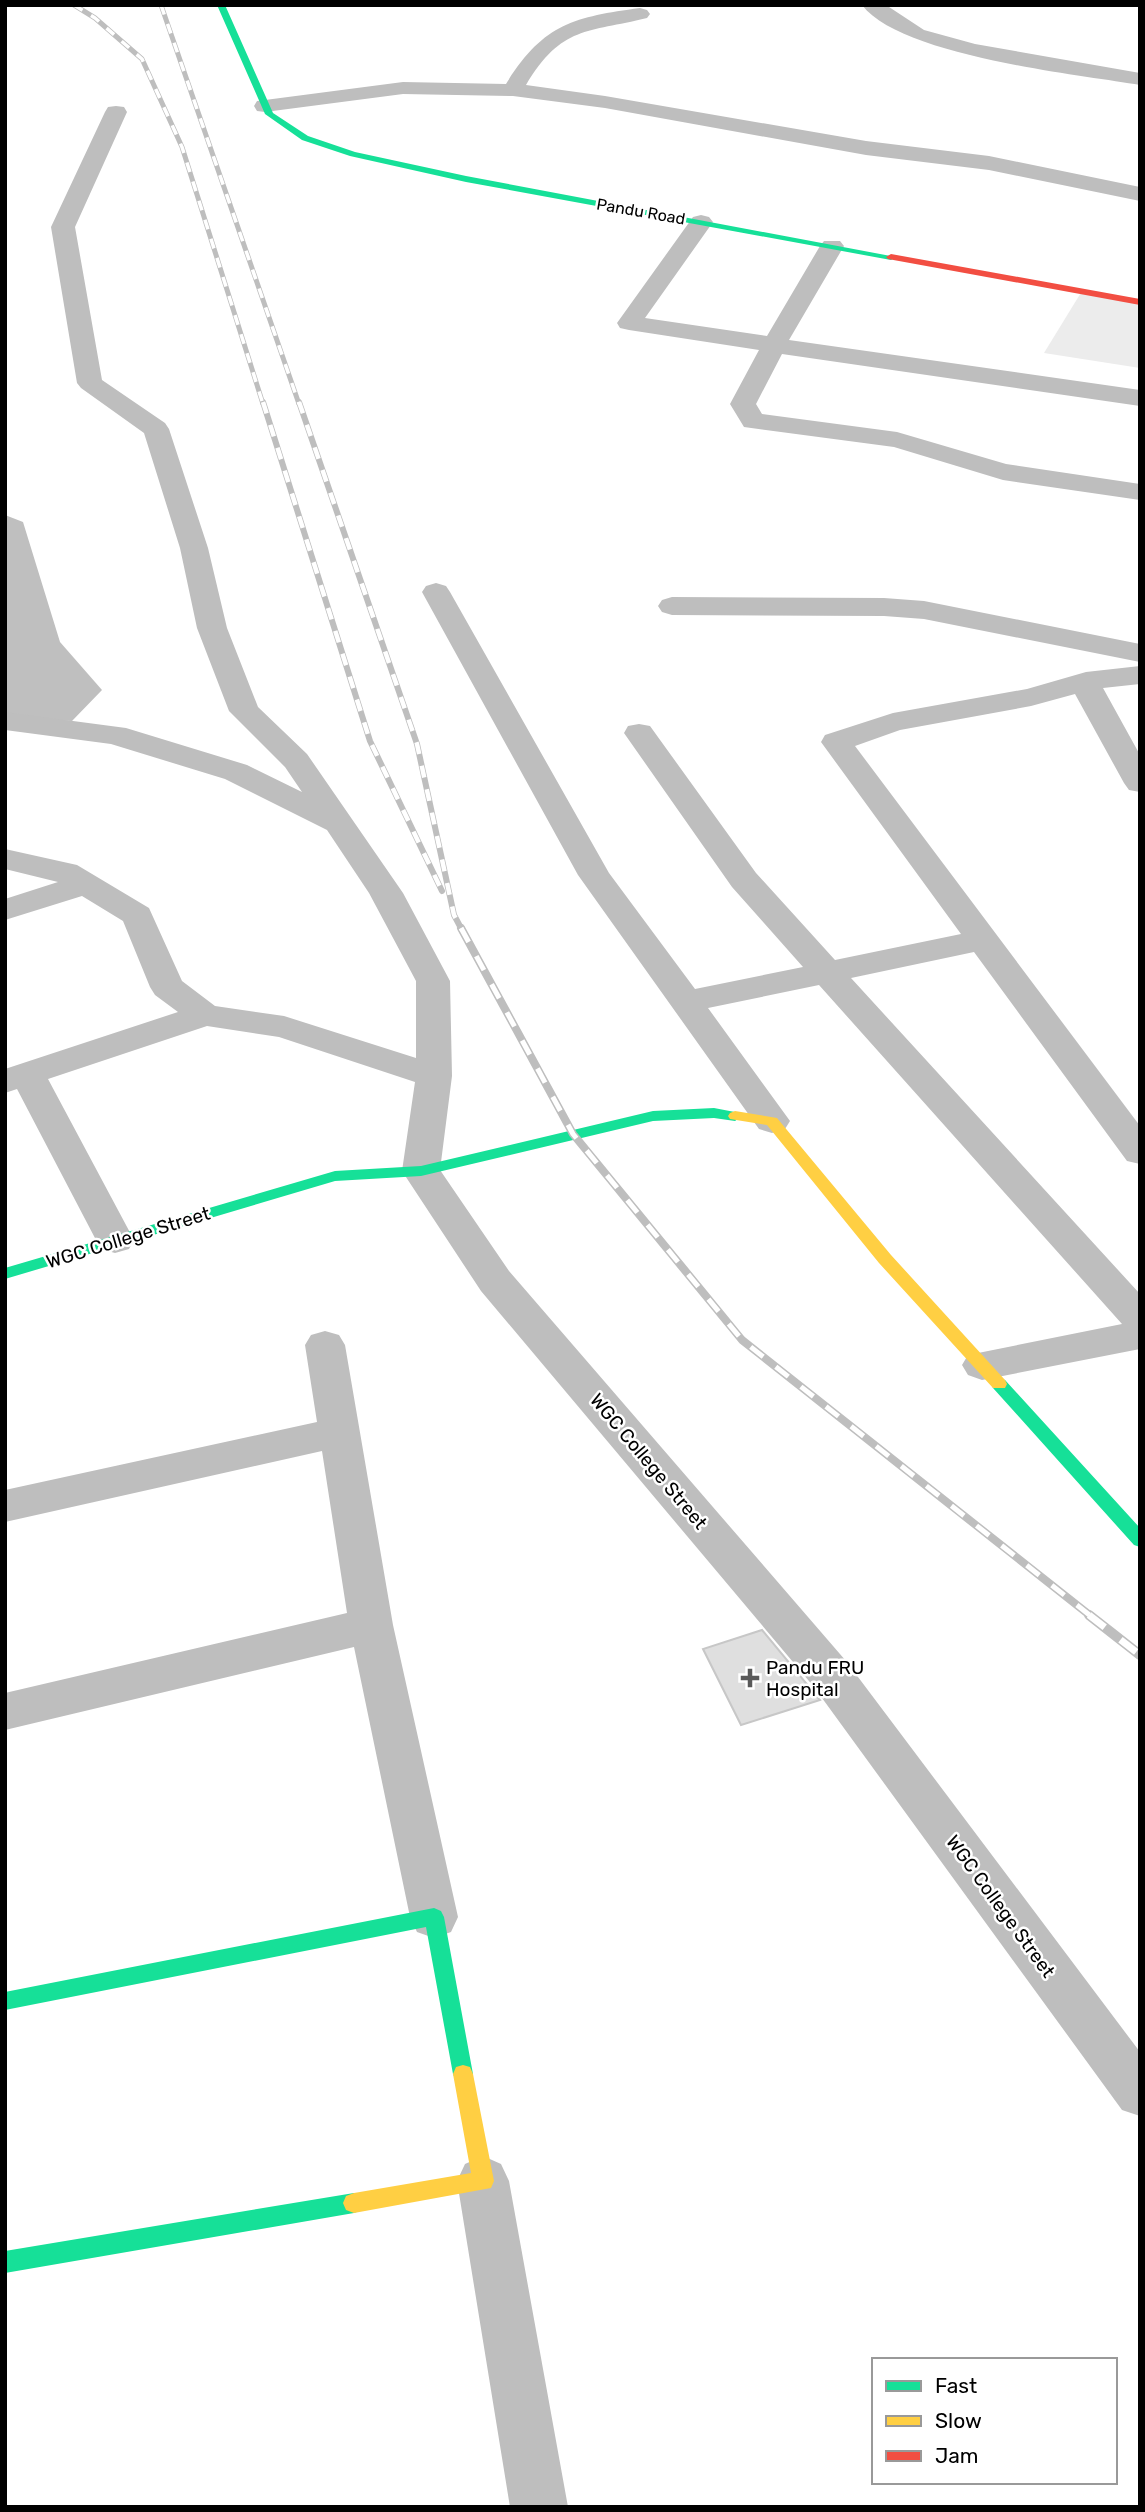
<svg xmlns="http://www.w3.org/2000/svg" width="1145" height="2512" font-family="Rubik,sans-serif">
<style>
.green{fill:#ececec}
.water{fill:#bfbfbf}
.building{fill:#dfdfdf;stroke:#c7c7c7;stroke-width:2}
.lines{fill:none;stroke-linecap:round;stroke-linejoin:round}
.street{fill:#bebebe;fill-rule:evenodd}
.fast{fill:#16e098;fill-rule:evenodd}
.slow{fill:#ffcf43;fill-rule:evenodd}
.jam{fill:#f24e42;fill-rule:evenodd}
.rail-far3-casing{stroke:#bebebe;stroke-width:5}
.rail-far2-casing{stroke:#bebebe;stroke-width:6}
.rail-far1-casing{stroke:#bebebe;stroke-width:8}
.rail-casing{stroke:#bebebe;stroke-width:10}
.rail-far3{stroke:#fff;stroke-width:3.5;stroke-dasharray:10;stroke-linecap:butt}
.rail-far2{stroke:#fff;stroke-width:4.5;stroke-dasharray:12;stroke-linecap:butt}
.rail-far1{stroke:#fff;stroke-width:5;stroke-dasharray:16;stroke-linecap:butt}
.rail{stroke:#fff;stroke-width:7;stroke-dasharray:20;stroke-linecap:butt}
.poi-dot{fill:#595959;stroke:#fff;stroke-width:2.5}
.labels{text-anchor:middle;stroke-width:5;stroke-linejoin:round;paint-order:stroke}
.far-street-label{font-size:16px;fill:#000;stroke:#fff}
.street-label{font-size:19px;fill:#000;stroke:#fff}
.poi-label{font-size:19px;fill:#000;stroke:#fff;text-anchor:start}
</style>
<rect width="100%" height="100%" fill="#fff"/>
<path class="green" d="M1082,291L1140,302V368L1044,353Z"/>
<path class="water" d="M5,515L23,522L60,642L102,690L72,721L5,718Z"/>
<path class="building" d="M762,1630L820,1700L741,1725L703,1649Z"/>
<g class="lines">
<path class="street" d="M862,5H886L924,30L975,44L1140,73V85C1075,74 901,56 862,5Z
M640,8L647,10L650,14L647,18C587,33 562,25 526,85L605,96L866,141L989,156L1140,187V201L989,170L866,155L605,108L513,96L403,94L265,112L257,111L254,106L257,101L265,100L403,82L506,84C543,24 574,17 640,8Z
M116,106L124,107L127,112L75,227L102,380L165,423L169,429L208,548L227,628L258,707L307,754L403,893L450,981L452,1076L440,1170L509,1271L846,1661L1140,2052V2116L1122,2110L814,1687L481,1291L402,1171L415,1082L279,1037L207,1026L48,1079L134,1240L129,1249L115,1253L101,1249L96,1240L17,1089L5,1093V1069L178,1012L155,995L150,987L123,921L82,896L5,920V899L58,882L5,869V849L77,865L149,908L182,981L215,1006L284,1016L416,1058V981L369,893L327,830L225,779L111,744L5,730V712L126,728L247,765L302,792L285,767L229,711L197,628L180,548L144,433L81,388L77,383L51,227L105,112L108,107Z
M701,215L709,217L713,222L645,318L767,336L820,246L824,241H840L844,246L789,340L1140,390V406L782,354L756,404L762,414L897,432L1006,464L1140,484V500L1003,480L894,447L744,427L730,404L759,350L629,330L620,328L617,323L693,217Z
M436,583L446,586L450,592L609,873L695,989L803,967L732,887L624,733L628,726L639,724L650,726L756,873L835,960L961,934L821,742L825,735L893,713L1027,689L1086,672L1140,666V684L1103,688L1140,755V792L1129,790L1124,783L1075,694L1031,706L900,730L855,746L1140,1126V1164L1127,1161L974,952L851,978L1140,1294V1349L982,1380L968,1375L962,1365L968,1355L1122,1324L819,985L708,1008L790,1121L785,1129L772,1133L759,1129L578,875L422,592L426,586Z
M672,597L884,598L924,601L1140,644V662L924,619L884,616L672,615L662,612L658,606L662,600Z
M325,1331L339,1335L345,1345L393,1625L458,1917L451,1932L434,1938L417,1932L410,1917L354,1647L5,1730V1693L347,1613L322,1451L5,1522V1490L317,1422L305,1345L311,1335Z
M483,2156L501,2164L509,2181L568,2507H510L457,2181L465,2164Z"/>
<path class="fast" d="M217,5H225L273,113L308,136L355,152L466,176L896,257L891,260L466,182L350,156L302,140L265,114Z
M714,1108L740,1113L742,1116L735,1121L714,1118L653,1121L421,1176L335,1181L5,1279V1268L335,1171L421,1166L653,1111Z
M999,1378L1005,1380L1140,1528V1547L1134,1545L993,1388L991,1384L993,1380Z
M434,1908L441,1911L444,1917L473,2074L470,2081L463,2083L456,2081L453,2074L426,1927L5,2010V1992Z
M354,2193L362,2196L365,2203L362,2210L354,2213L5,2273V2251Z"/>
<path class="slow" d="M735,1111L777,1118L891,1255L1005,1380L1007,1384L1005,1388H993L879,1263L767,1125L730,1119L728,1116L730,1113Z
M463,2065L470,2067L473,2074L494,2181L491,2188L354,2213L346,2210L343,2203L346,2196L354,2193L471,2173L453,2074L456,2067Z"/>
<path class="jam" d="M891,254L1140,299V305L888,259L886,257Z"/>
<g class="rail-far3-casing">
<path id="rail-far3" d="M74,5L95,18L142,59L182,147L263,404
M161,5L299,404"/>
</g>
<g class="rail-far2-casing">
<path id="rail-far2" d="M263,402L370,741L442,891
M299,402L417,744L454,915L462,930"/>
</g>
<g class="rail-far1-casing">
<path id="rail-far1" d="M461,928L573,1134L742,1340L1092,1617"/>
</g>
<g class="rail-casing">
<path id="rail" d="M1089,1615L1140,1655"/>
</g>
<use href="#rail-far3" class="rail-far3"/>
<use href="#rail-far2" class="rail-far2"/>
<use href="#rail-far1" class="rail-far1"/>
<use href="#rail" class="rail"/>
</g>
<path class="poi-dot" d="M746.5 1667.5h7v7h7v7h-7v7h-7v-7h-7v-7h7z"/>
<g class="labels">
<g class="far-street-label">
<text transform="translate(641 211) rotate(10)" y="6">Pandu Road</text>
</g>
<g class="street-label">
<text transform="translate(128 1237) rotate(-17)" y="7">WGC College Street</text>
<text transform="translate(649 1461) rotate(50)" y="7">WGC College Street</text>
<text transform="translate(1001 1906) rotate(54)" y="7">WGC College Street</text>
</g>
<g class="poi-label">
<text x="766" y="1674">Pandu FRU<tspan x="766" dy="22">Hospital</tspan></text>
</g>
</g>
<rect width="1145" height="2512" fill="none" stroke="#000000" stroke-width="14"/>
<rect x="872" y="2358" width="245" height="126" fill="#ffffff" stroke="#999999" stroke-width="2"/>
<rect x="886" y="2381" width="35" height="10" fill="#16e098" stroke="#999999" stroke-width="2"/>
<text x="935" y="2393" font-size="21" fill="#000000">Fast</text>
<rect x="886" y="2416" width="35" height="10" fill="#ffcf43" stroke="#999999" stroke-width="2"/>
<text x="935" y="2428" font-size="21" fill="#000000">Slow</text>
<rect x="886" y="2451" width="35" height="10" fill="#f24e42" stroke="#999999" stroke-width="2"/>
<text x="935" y="2463" font-size="21" fill="#000000">Jam</text>
</svg>
